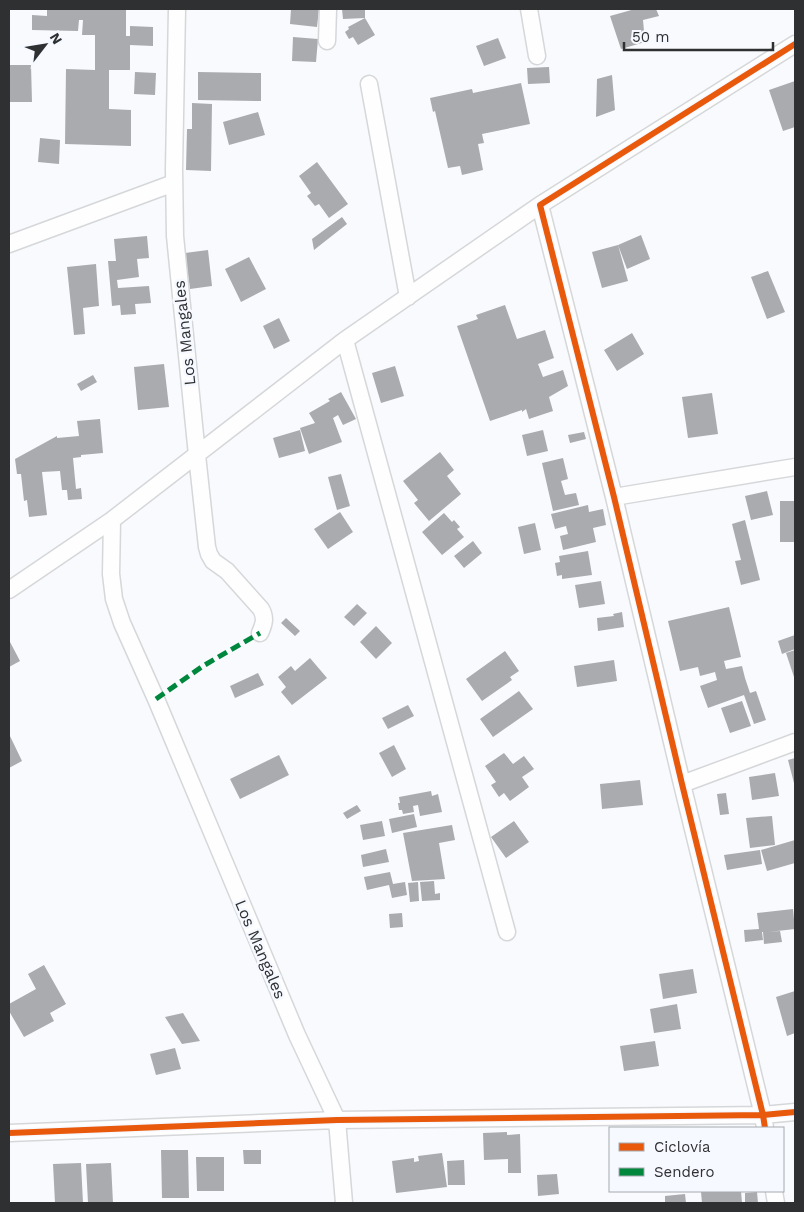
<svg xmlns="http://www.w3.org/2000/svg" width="804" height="1212" font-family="'Work Sans',sans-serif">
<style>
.building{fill:#aaabae}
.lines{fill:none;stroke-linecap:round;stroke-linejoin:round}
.street-casing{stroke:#d5d7d9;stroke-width:19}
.street{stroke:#fefeff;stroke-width:16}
.quiet{stroke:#00873e;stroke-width:5;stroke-dasharray:10 5;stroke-linecap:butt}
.cycleway-casing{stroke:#f6f9ff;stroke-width:9}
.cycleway{stroke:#e8590c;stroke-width:6}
.labels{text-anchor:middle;stroke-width:5;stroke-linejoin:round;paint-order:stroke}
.street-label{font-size:16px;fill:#2f3032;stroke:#f6f9ff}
</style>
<rect width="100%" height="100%" fill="#f8fafd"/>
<path class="building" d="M47,9H126V36H130V26L153,27V46L130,45V70H109V109L131,110V146L65,144L66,69L95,70V35H82L83,20H79L78,31L32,30V15L47,16Z
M291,9H319L317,27L290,24Z
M342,9H365V18L375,35L358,45L353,37L349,39L345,32L349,29L348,27L365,18L343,19Z
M635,9H656L659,16L643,20L645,42L621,49L610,16Z
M293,37L318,39L316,62L292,61Z
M498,38L506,58L484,66L476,46Z
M9,65H31L32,102H9Z
M549,67L550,83L528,84L527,68Z
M135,72L156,73L155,95L134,94Z
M198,72L261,73V101L198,100Z
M612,75L615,110L596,117L597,79Z
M795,81V127L783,131L769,90Z
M521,83L530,124L482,134L484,143L478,144L483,170L462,175L460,166L448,168L435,111L433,112L430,98L472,89L473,93Z
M192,103L212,104L211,171L186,170L187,129H192Z
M258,112L265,135L229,145L223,122Z
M40,138L60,140L59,164L38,162Z
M317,162L348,204L329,218L319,204L315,206L307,196L311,193L299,176Z
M342,217L347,224L314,250L312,239Z
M641,235L650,259L627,269L618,245Z
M147,236L149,258L137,259L139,277L117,280L118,288L149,286L151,303L135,304L136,314L121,315L120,305L112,306L108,261H116L114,239Z
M618,245L628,281L602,288L592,252Z
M208,250L212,286L190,289L185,253Z
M249,257L266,289L241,302L225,269Z
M96,264L99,306L83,308L85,334L74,335L67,267Z
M768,271L785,312L767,319L751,277Z
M505,305L517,339L545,330L554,358L538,364L543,377L563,370L568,386L549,397L553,411L529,419L526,409L522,412V410L490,421L457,326L478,319L476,315Z
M279,318L290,341L274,349L263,326Z
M632,333L644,354L617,371L604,350Z
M164,364L169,407L138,410L134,367Z
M395,366L404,396L381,403L372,373Z
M93,375L97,382L81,391L77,384Z
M341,392L356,419L343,425L338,415L333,418L342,442L309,454L300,428L315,423L309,413L330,401L328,399Z
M712,393L718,434L688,438L682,397Z
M100,419L103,453L81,455V457L73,458L76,489L81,488L82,499L68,500L67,490H62L60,471L42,472L47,515L29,517L27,500L24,501L21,474H17L15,459L57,436V438L79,436L77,421Z
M300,430L305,451L279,458L273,438Z
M543,430L548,451L527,456L522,435Z
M584,432L586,439L570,443L568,435Z
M440,452L454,470L447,476L461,494L429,521L414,503L418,500L403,481Z
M563,458L568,479L561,481L565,495L576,493L579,505L553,511L542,463Z
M341,474L350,506L337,510L328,477Z
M767,491L773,515L751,520L745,496Z
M780,501H795V542H780Z
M588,505L589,512L603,509L606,525L593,528L596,542L563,550L560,536L568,534L566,526L555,529L551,514Z
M340,512L353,532L328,549L314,529Z
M444,513L452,522L454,520L460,527L457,529L464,537L442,555L422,532Z
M745,520L760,580L741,585L735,561L741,560L732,524Z
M535,523L541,550L524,554L518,527Z
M473,541L482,553L464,568L454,556Z
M588,551L592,575L562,579V575L557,576L555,563L560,562L559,556Z
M601,581L605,604L579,608L575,585Z
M357,604L367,613L354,626L344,617Z
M729,607L741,657L724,661L726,669L742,666L745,678L750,693L756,691L766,720L754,724L744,695L708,708L700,686L717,680L715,672L700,676L698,667L680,671L668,621Z
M622,612L624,627L598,631L597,618L614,616L613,614Z
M286,618L300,631L295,636L281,623Z
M376,626L392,643L376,659L360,642Z
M795,635V649L782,654L778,641Z
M9,640L20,661L9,667Z
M795,650V680L786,653Z
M505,651L519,671L510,677L512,680L482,701L466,679Z
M310,658L327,678L292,705L281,692L286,687L278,677L291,666L295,671Z
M614,660L617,681L577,687L574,666Z
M258,673L264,685L235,698L230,686Z
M519,691L533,709L493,737L480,719Z
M742,701L751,726L730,733L721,708Z
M408,705L414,716L388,729L382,718Z
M9,734L22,761L9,768Z
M394,745L406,769L392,777L379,753Z
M504,753L513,764L524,756L534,769L522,777L529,787L510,801L504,793L499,797L491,785L496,782L485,766Z
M279,755L289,775L240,799L230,779Z
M795,758V787L788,760Z
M775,773L779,796L752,800L749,777Z
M640,780L643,805L602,809L600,784Z
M431,791L432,796L438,794L442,812L420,816L418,805L413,806L414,812L403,814L402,810H399L398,803H400L399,797Z
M726,793L729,814L720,815L717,794Z
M357,805L361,811L347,819L343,813Z
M414,814L417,827L392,833L389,819Z
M772,816L775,845L750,848L746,818Z
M382,821L385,836L363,840L360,825Z
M514,821L529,842L506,858L491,837Z
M452,825L455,840L439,843L445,879L412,881L403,833Z
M795,840V863L767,871L761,850Z
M386,849L389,862L363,867L361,855Z
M760,850L762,864L727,870L724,855Z
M390,872L393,884L405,882L407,895L392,898L389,885L367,890L364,877Z
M434,881L435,894L440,893V900L422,901L420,882Z
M418,882L419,901L410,902L408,883Z
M793,909L795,929L768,932L780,931L782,942L764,944L763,932H762L763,940L745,942L744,930L759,929L757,913Z
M402,913L403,927L390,928L389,914Z
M44,965L66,1004L50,1013L54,1021L24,1037L9,1011V1004L36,989L28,974Z
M693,969L697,993L663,999L659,974Z
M795,991V1033L787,1036L776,997Z
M677,1004L681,1029L654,1033L650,1009Z
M183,1013L200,1041L182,1044L165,1017Z
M655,1041L659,1066L624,1071L620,1046Z
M175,1048L181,1069L156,1075L150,1054Z
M507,1132V1135L520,1134L521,1173H508V1159L484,1160L483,1133Z
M161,1150H188L189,1198H162Z
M243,1150H261V1164H244Z
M442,1153L447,1187L396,1193L392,1161L414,1158V1162L419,1161L418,1156Z
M196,1157H224V1191H197Z
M464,1160L465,1185H448L447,1161Z
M81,1163L83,1203H55L53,1164Z
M111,1163L113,1203H88L86,1164Z
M557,1174L559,1194L538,1196L537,1175Z
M714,1191H741L742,1203H702L701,1192Z
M757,1192L758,1203H745V1193Z
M685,1194L686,1203H665V1196Z"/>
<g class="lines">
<g class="street-casing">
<path id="street" d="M177,9L174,169L175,236L197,455L207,547L209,554L213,561L227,571L261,609C266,618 264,624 260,633
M529,9L537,56
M327,41L328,9
M369,84L408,297
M9,244L174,183
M345,340L507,932
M614,497L795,467
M112,520L111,574L114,599L122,623L156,699L297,1035L337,1120L344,1203
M9,590L112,520L345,340L540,205
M682,784L795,742
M765,1128L763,1115L682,784L614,497L540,205L795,44
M9,1133L337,1120L763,1115L795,1112
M774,1191L776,1203"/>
</g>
<use href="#street" class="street"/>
<path class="quiet" d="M156,699L203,666L260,633"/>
<g class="cycleway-casing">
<path id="cycleway" d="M765,1128L763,1115L682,784L614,497L540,205L795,44
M9,1133L337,1120L763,1115L795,1112"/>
</g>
<use href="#cycleway" class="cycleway"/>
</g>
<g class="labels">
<g class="street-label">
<text transform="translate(184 333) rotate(-96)" y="6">Los Mangales</text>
<text transform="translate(261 949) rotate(67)" y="6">Los Mangales</text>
</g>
</g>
<rect width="804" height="1212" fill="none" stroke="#2f3032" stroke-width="20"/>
<rect x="609" y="1127" width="175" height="65" fill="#f6f9ff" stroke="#a6a9ad"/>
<rect x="619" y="1143" width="25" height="8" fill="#e8590c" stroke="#a6a9ad"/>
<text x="654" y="1152" font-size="15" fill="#2f3032">Ciclovía</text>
<rect x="619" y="1168" width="25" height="8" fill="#00873e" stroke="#a6a9ad"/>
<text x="654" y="1177" font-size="15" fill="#2f3032">Sendero</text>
<g transform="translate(45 45) rotate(59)" stroke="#f6f9ff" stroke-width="4" paint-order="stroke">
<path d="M0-4L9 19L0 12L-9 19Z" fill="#2f3032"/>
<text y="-8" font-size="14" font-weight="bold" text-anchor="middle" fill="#2f3032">N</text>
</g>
<path d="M624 42v8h149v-8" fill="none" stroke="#2f3032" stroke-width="2.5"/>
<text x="632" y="42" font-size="15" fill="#2f3032" stroke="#f6f9ff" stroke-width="4" paint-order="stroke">50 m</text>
</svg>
